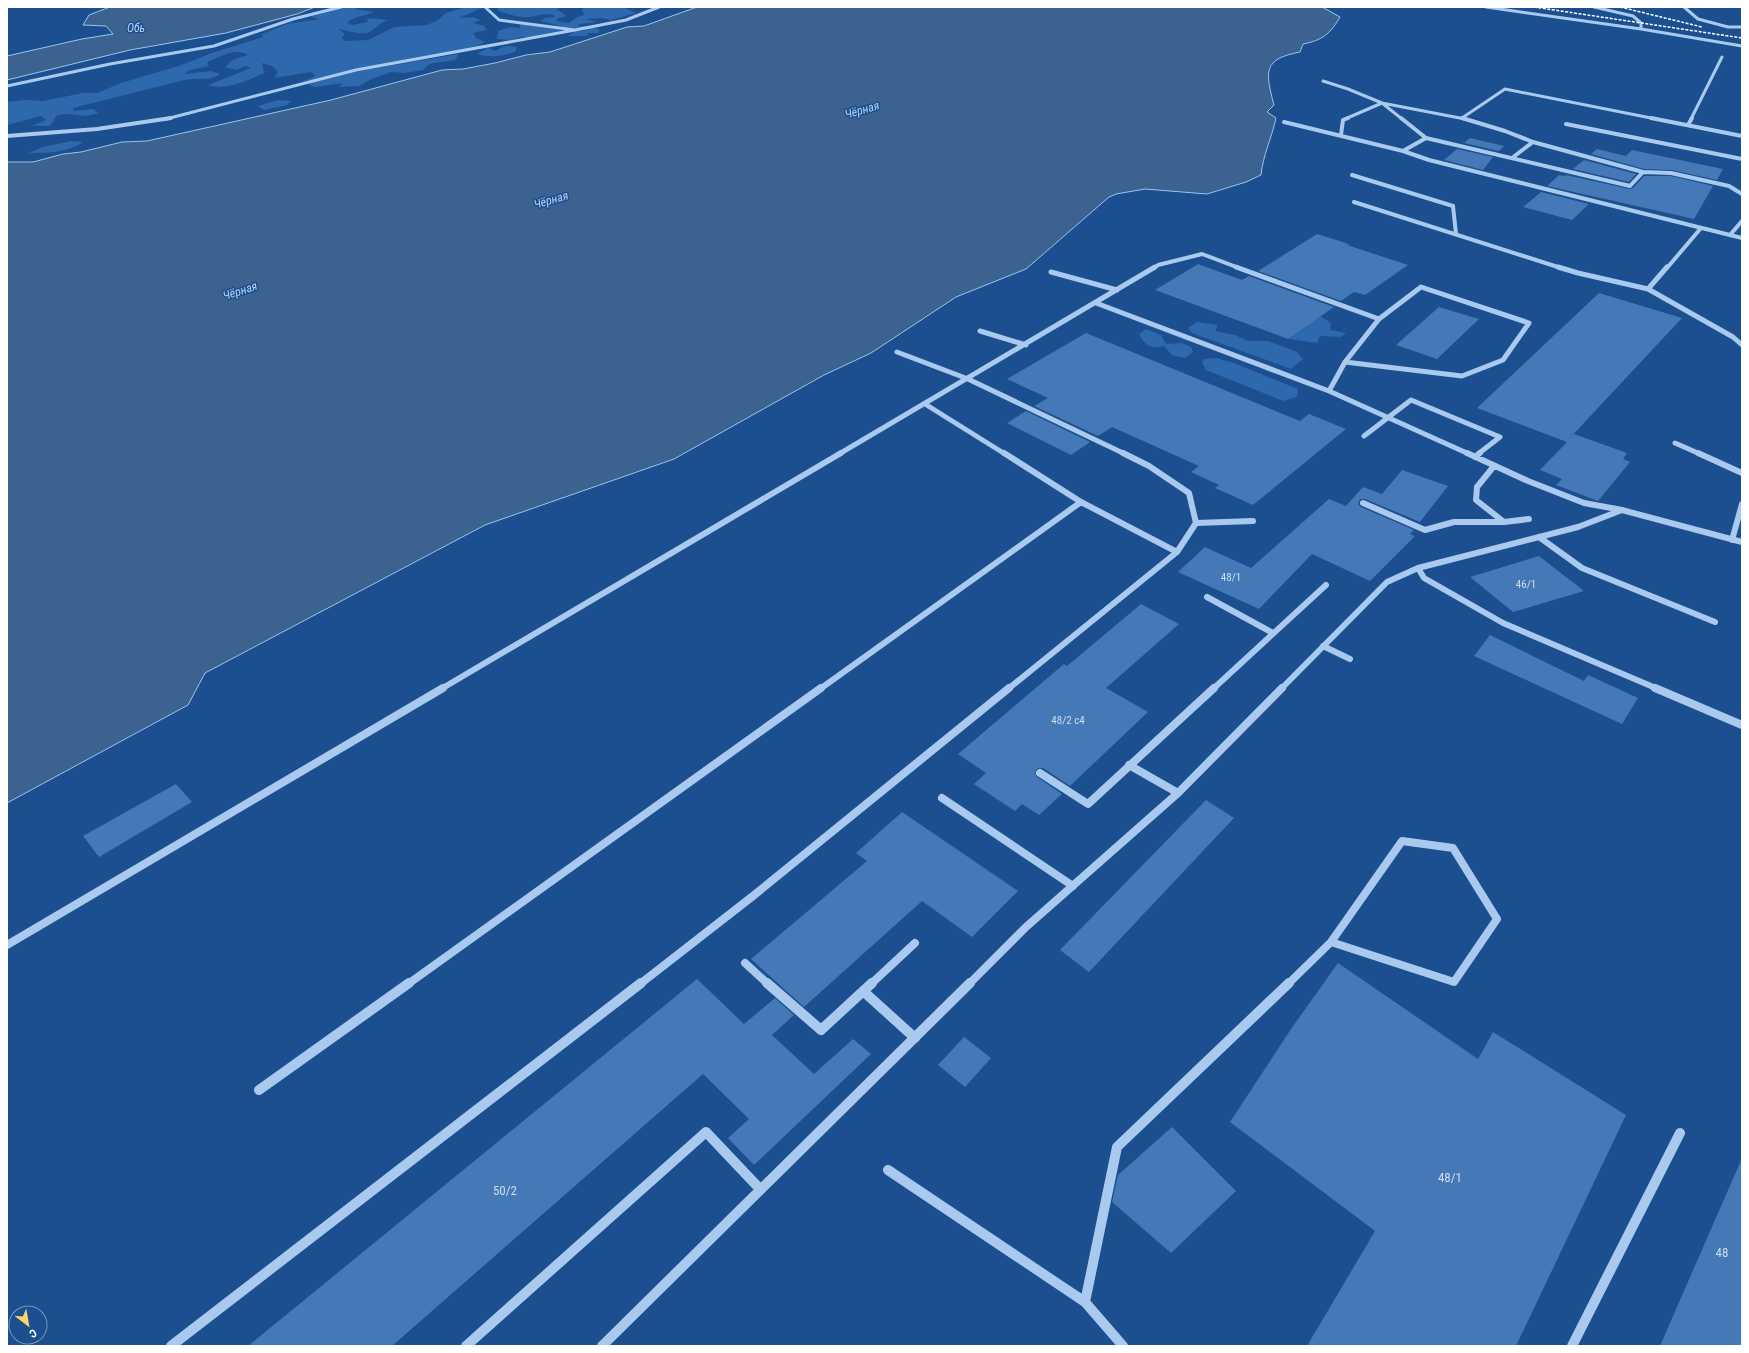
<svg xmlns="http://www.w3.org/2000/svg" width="1749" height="1353" font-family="'Roboto Condensed',sans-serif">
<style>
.green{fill:#2e69ad}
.water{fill:#3c6290;stroke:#9cc4f0}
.building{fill:#4478b7}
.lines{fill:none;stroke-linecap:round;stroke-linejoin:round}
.minor-far5{stroke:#a9c9ee;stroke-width:3}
.minor-far4{stroke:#a9c9ee;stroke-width:4}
.minor-far3{stroke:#a9c9ee;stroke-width:5}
.minor-far2{stroke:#a9c9ee;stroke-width:6}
.minor-far1{stroke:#a9c9ee;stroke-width:8}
.minor{stroke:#a9c9ee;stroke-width:10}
.rail{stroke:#fff;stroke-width:1.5;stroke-dasharray:3 1.5;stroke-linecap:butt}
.labels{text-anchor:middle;stroke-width:3;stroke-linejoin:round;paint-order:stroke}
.number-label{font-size:11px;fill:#d0dded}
.far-water-label{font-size:12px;font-style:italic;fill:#b5d3f5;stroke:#1b4f8f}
.near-number-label{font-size:13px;fill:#d0dded}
</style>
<rect width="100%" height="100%" fill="#1b4f8f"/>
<path class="green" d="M344,7H358L355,9L374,12C365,16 353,16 347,23L352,25L368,22L367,18L389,20C378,23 377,29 367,33C360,35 346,30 338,29L345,34L342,38L345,41L368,40L394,27L427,25L438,20L446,13L466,7H484L459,18L473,17L480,20L473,23L484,26L487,30L473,33L476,38L485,42L477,46L313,80L301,82L316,76L311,72L274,78L278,72L272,66L262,63L264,73C249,80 224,91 208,85L251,68L245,66L236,70L225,67L233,60L248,55C235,47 220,57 207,62L209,66L190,70L184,74L211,71L220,74C209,82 197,77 184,80C147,89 111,99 73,108L74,111L93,109L99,113L86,116L68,114L57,115L50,126H32L46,120L41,116L7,125V102L26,100L43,101L83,93H97L121,83L182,65L209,54L263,37L262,34L287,24L320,19L311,17Z
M499,7H565L556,9L567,16L556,19L557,21L569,23L577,17L584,15L582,10L584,7H626L625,8L636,13L611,20L602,18L585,19L597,22L580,24L578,26H592L600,30L598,33H589L586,36H568L575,31H585L579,28L564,27L541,21L544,18L555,17L554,15C545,13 538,16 529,17C518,18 507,14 497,10Z
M520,24H531L565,30L530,37H520L510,40L497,39L498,31L510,27L520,28Z
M508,46L517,47L515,52C502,56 490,58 477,54L488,48L496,51L502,47Z
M459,54L455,60L429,64L423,70L404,73L392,72L374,78L359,86L339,87L343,83L315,87L309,85L312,83L354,72Z
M278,100L291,101L287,105L264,110L258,106Z
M71,141L83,142C67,153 47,153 29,153L43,147Z
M1320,316L1331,323L1330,330L1346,333L1341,337L1320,336L1317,343L1288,339Z
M1197,322L1218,325L1215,331L1235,335L1248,341H1268L1297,352L1303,359L1291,369L1192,333L1188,328Z
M1146,329L1161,335L1166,344L1182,343L1191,347L1193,352L1185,358L1172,355L1164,346C1150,349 1146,346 1139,334Z
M1216,358L1234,363L1298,389L1297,397L1283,401L1206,370L1202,362L1204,359Z"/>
<path class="water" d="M110,7H315L297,14L226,33L130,50L7,80V56L82,39L113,34L106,26L83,25L89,15Z
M697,7H1322L1340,17C1330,34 1323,40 1303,44L1300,52C1263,59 1265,71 1274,105L1267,112L1276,118C1272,137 1263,155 1261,175L1246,182L1207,194L1145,189L1116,194L1109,197L1026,269L956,297L871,353L824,375L674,459L485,525L205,673L188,705L7,803V162H33L63,154L81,152L122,142L147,141L331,100L442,70L463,69L495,63L526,55L550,52L627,27L644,26Z"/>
<path class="building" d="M1470,138L1504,146L1499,151L1464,143Z
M1457,149L1493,157L1483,170L1444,160Z
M1597,149L1626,156L1632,150L1723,169L1717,180L1672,170L1644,169L1591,154Z
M1584,160L1636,174L1629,182L1573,169Z
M1559,175L1565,176L1566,175L1630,189L1633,188L1644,176H1671L1713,186L1694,219L1547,186Z
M1541,192L1589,204L1572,220L1523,207Z
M1317,234L1349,244L1347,245L1408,265L1365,295L1354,292L1341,301L1258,271Z
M1198,264L1242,280L1249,276L1334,307L1288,339L1155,290Z
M1599,293L1682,318L1568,440L1574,434L1627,453L1623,459L1630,462L1598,501L1556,485L1562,479L1540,470L1567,442L1477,408Z
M1439,307L1479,319L1437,359L1396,345Z
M1086,333L1300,421L1309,414L1346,429L1253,505L1215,488L1219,485L1191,472L1199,466L1112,427L1098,436L1034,406L1048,398L1007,379Z
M1026,411L1090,442L1071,455L1007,423Z
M1402,470L1448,486L1420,522L1365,499H1360L1358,504L1361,507L1414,530L1410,534L1415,536L1370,581L1312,554L1259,609L1178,572L1205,547L1251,568L1329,499L1346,506L1363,487L1382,494Z
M1539,556L1584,591L1513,612L1470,577Z
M1141,604L1179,624L1106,688L1148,712L1070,786L1043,768H1038L1036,770L1035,773L1037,777L1062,794L1039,815L1022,804L1015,811L974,784L986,773L958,754L1064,664L1067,666Z
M1490,635L1584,681L1588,675L1638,698L1622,724L1474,656Z
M176,784L192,802L99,857L83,836Z
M1206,800L1234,818L1089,972L1060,950Z
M902,812L1018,891L972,937L922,901L804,1007L751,959L867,861L856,853Z
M1338,963L1478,1059L1493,1032L1626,1115L1516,1346H1307L1375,1231L1230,1122L1291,1029Z
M697,979L744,1024L775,998L794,1015L772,1035L814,1074L853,1039L871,1054L754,1165L728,1138L749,1119L703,1074L392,1346H248Z
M964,1037L991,1058L965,1087L938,1065Z
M1172,1127L1236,1191L1171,1253L1112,1202L1118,1175Z
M1742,1158V1346H1660Z"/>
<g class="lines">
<path class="minor-far5" d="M485,7L499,20L575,30L626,20L659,7
M1486,7L1641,29L1742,46
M1594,7L1633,16L1641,23V29
M1684,7L1698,19L1728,27H1742
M1323,81L1348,89L1382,103L1402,119
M7,86L110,64L214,46L293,19L341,7
M1462,118L1505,89L1656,119
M166,119L356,70L575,30
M1345,119L1382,103L1465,119
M1691,119L1722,57"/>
<path class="minor-far4" d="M1401,118L1426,138L1403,151
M1462,118L1505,131L1533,142L1643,172L1671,173L1729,186L1742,194
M1651,118L1742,136
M1284,122L1403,151L1429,160L1742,238
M1566,124L1742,159
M1688,125L1692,118
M1341,135L1343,120L1348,118
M7,136L97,129L171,118
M1426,138L1630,186L1643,172
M1512,158L1533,142
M1352,175L1453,206L1456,234
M1354,202L1561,268
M1730,235L1742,221
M1154,268L1158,265L1202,254L1239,268
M1667,268L1701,228"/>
<path class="minor-far3" d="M1236,267L1379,319
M1558,267L1578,273L1648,289L1733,337L1742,345
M1051,272L1117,290
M1421,287L1529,323L1503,360L1462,376L1345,362L1379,319Z
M1648,289L1667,267
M1096,303L1329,391L1469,454
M980,331L1026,345
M897,352L968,379L1125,454
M1329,391L1345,362
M925,404L1005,454
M1364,436L1411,400L1500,437L1478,454
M1675,443L1700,454
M839,454L1155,267"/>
<path class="minor-far2" d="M1004,453L1081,502L1177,552
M1467,453L1528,481L1584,503L1622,510L1742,542
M1698,453L1742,473
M1475,457L1480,453
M1494,466L1477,487L1476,500L1504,522
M1363,503L1425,530L1454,522H1504L1529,519
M1196,523L1253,521
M1539,537L1582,568L1715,622
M1732,540L1742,504
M1418,568L1424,578L1503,623L1658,689
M1207,597L1273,633
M1323,646L1350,659
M441,689L841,453
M820,689L1081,502
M1008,689L1177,552L1196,523L1189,493L1149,466L1123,453
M1213,689L1326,585
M1281,689L1387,582L1418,568L1578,527L1622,510"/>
<path class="minor-far1" d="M1655,688L1742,725
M1129,765L1178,793
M1040,773L1088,804L1214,688
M942,798L1073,886
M1402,841L1453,848L1497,919L1454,982L1331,942Z
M7,945L443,688
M745,963L768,984
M408,984L821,688
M640,984L753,896L1009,688
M871,984L915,943
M969,984L1026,927L1178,793L1282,688
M1288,984L1331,942"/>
<path class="minor" d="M767,983L821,1030L872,983
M863,991L915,1038
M259,1090L409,983
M888,1170L1085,1302L1123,1346
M1085,1302L1117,1147L1289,983
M171,1346L641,983
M466,1346L706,1132L760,1189
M602,1346L970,983
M1572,1346L1680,1133"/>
<path class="rail" d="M1534,7L1742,38
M1620,7L1702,27"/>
</g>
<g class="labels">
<g class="number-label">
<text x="1231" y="581">48/1</text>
<text x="1526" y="588">46/1</text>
<text x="1068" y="724">48/2 с4</text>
</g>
<g class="far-water-label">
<text x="136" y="32">Обь</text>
<text transform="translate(862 110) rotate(-16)" y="4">Чёрная</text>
<text transform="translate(551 200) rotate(-16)" y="4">Чёрная</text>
<text transform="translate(240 291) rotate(-18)" y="4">Чёрная</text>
</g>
<g class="near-number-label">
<text x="1450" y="1182">48/1</text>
<text x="505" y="1195">50/2</text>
<text x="1722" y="1257">48</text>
</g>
</g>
<rect width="1749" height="1353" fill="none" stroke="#ffffff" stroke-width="16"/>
<g transform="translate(28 1325) rotate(149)"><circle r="19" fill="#1b4f8f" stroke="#7695bc"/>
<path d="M0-3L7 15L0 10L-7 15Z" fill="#ffd166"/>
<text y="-6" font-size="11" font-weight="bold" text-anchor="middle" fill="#ffffff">С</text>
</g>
</svg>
